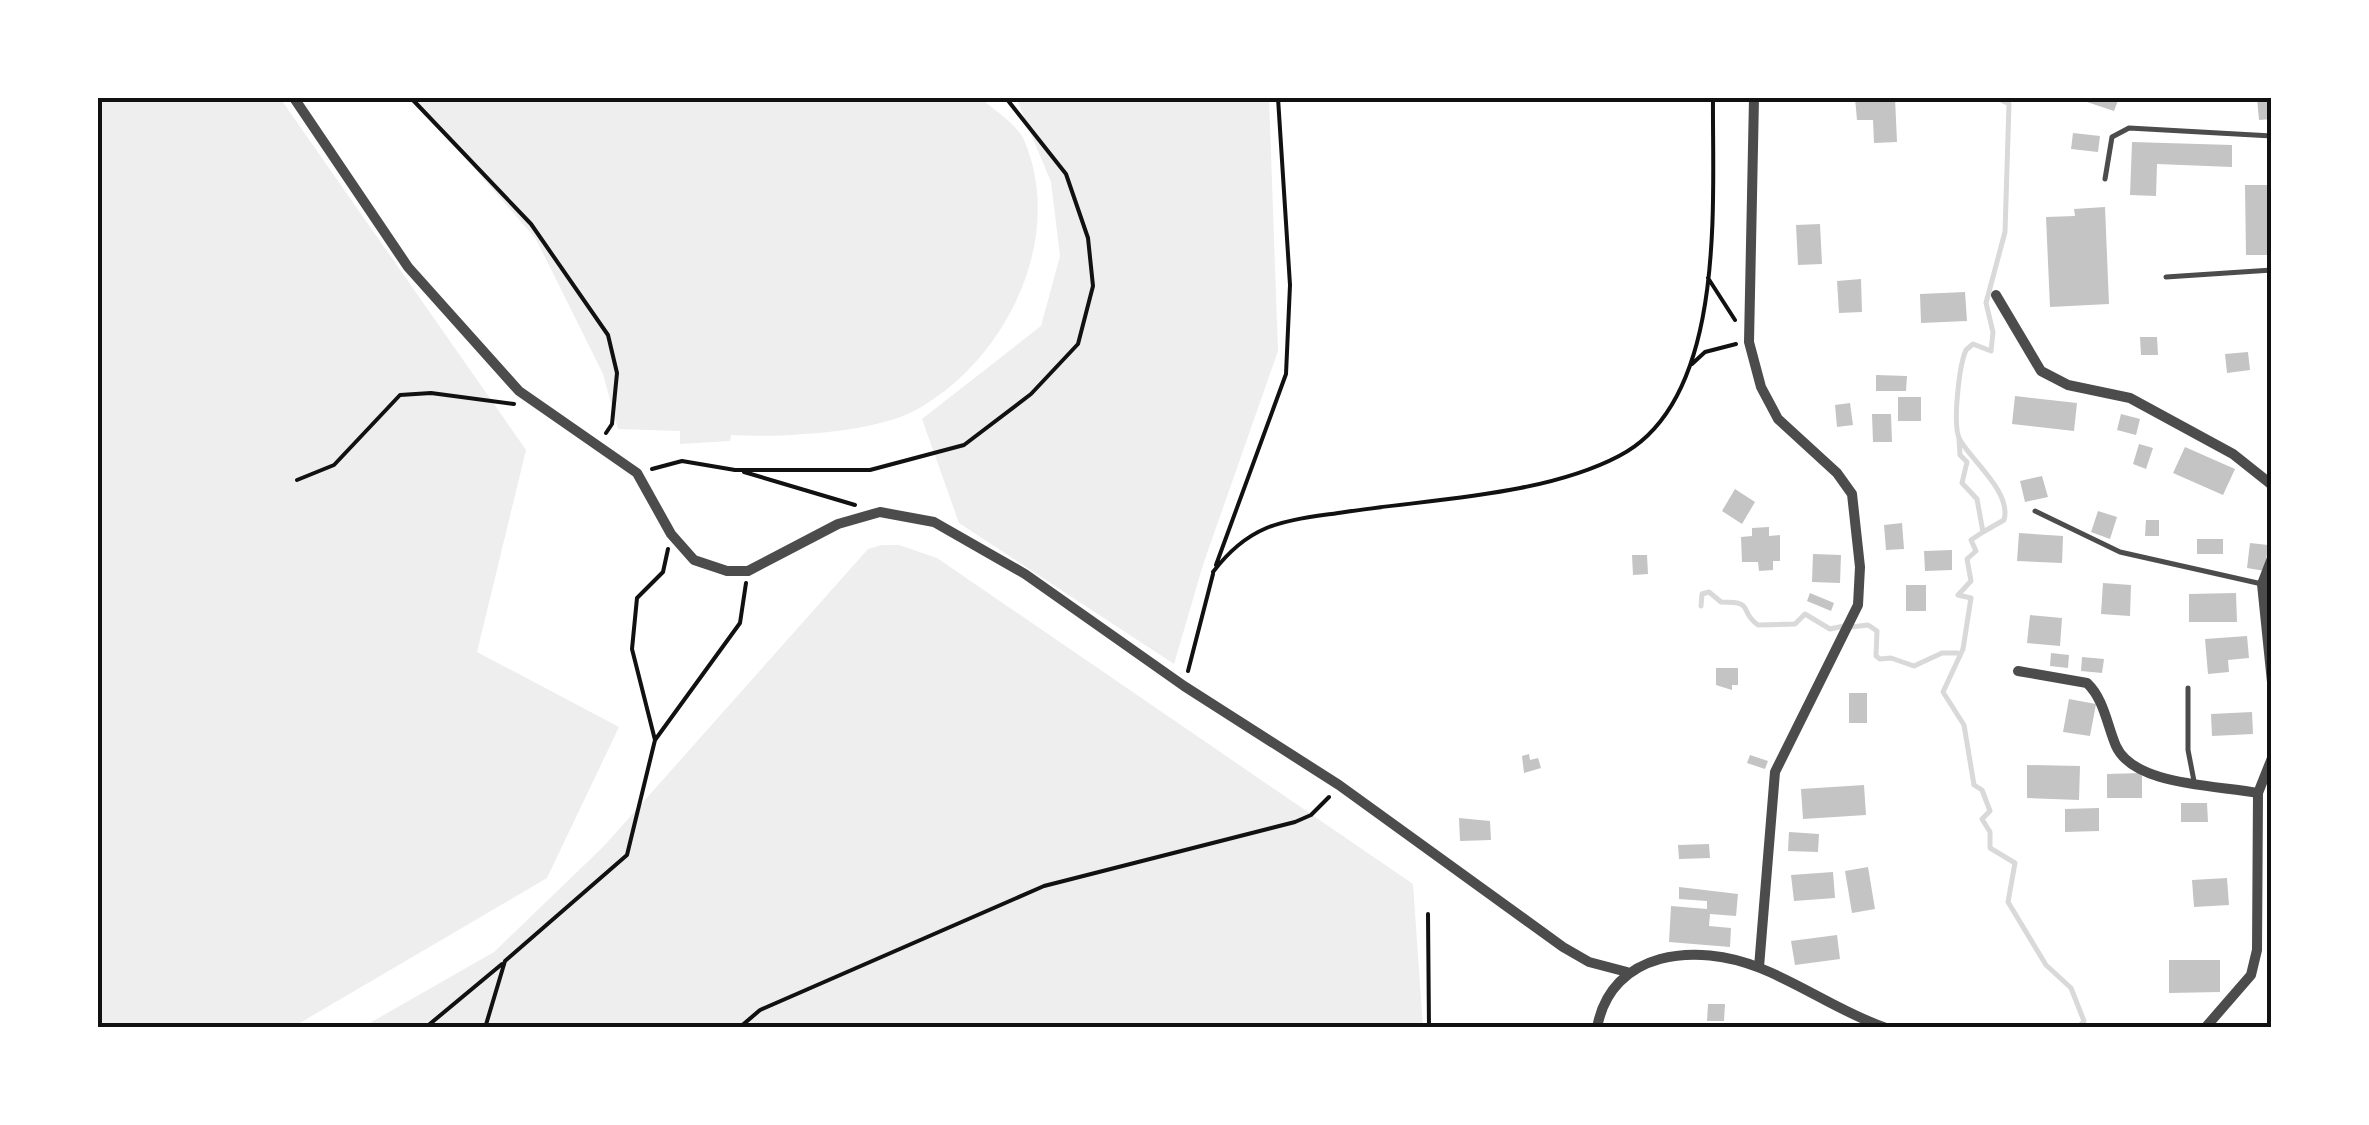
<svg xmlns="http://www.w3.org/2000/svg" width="2369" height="1125" font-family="Overpass,sans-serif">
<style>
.green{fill:#eee}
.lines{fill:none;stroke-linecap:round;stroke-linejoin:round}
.stream{stroke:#d9d9d9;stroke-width:5}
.building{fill:#c4c4c4}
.path{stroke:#111;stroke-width:4}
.service{stroke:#4c4c4c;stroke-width:5}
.minor{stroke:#4c4c4c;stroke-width:10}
.neatline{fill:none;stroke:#111;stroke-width:4}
</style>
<rect width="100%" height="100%" fill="#fff"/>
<path class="green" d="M98,98H280L526,450L477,652L619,727L547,878L293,1027H98Z
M413,98H980C993,109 1017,124 1024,140C1067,240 1004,364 912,412C870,433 778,438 731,435L730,441L680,444V431L618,429L603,374L536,239Z
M1016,98H1269L1278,351L1203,565L1174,664L959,523L922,419L1041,326L1060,256L1051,182Z
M882,545H899L937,558L1413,884L1423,1027L361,1028L494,952L604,846L868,549Z"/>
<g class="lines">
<path class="stream" d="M1959,439L1960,455L1967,462L1962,483L1977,499L1983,532L1971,540L1976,551L1967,559L1971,581L1958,595L1971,598L1963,649L1943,692L1964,725L1974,785L1982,790L1990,811L1982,819L1990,832V848L2015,863L2008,902L2046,965L2071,988L2084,1021L2078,1028
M1983,532L2004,520C2012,492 1971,460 1960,440C1952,427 1959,366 1966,350L1973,344L1991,351L1993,332L1986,303L2005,232L2009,104L1998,98
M1701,606L1702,594L1709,592L1721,602C1757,602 1737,610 1758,625L1795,624L1805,614L1830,629L1844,626
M1851,627L1868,625L1877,631L1876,656L1880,659L1891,658L1914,666L1942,653H1957"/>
</g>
<path class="building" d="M1855,98H1895L1897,142L1874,143L1873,120H1857Z
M2075,98H2119L2114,111Z
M2257,98H2272V119L2259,120Z
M2073,133L2100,136L2098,152L2071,149Z
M2132,142L2232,145V167L2157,164L2156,196L2130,195Z
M2245,185H2271L2272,255H2246Z
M2105,207L2109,304L2050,307L2046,217L2075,216L2074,209Z
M1820,224L1822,264L1798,265L1796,225Z
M1861,279L1862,312L1839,313L1837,281Z
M1965,292L1967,321L1921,323L1920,294Z
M2140,337H2157L2158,355H2141Z
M2248,352L2250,370L2227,373L2225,354Z
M1876,375L1907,376L1906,391H1876Z
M2015,396L2077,403L2074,431L2012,424Z
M1898,397H1921V421H1898Z
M1850,403L1853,425L1837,427L1835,405Z
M1872,414H1891L1892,442H1873Z
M2121,414L2140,419L2136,435L2117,430Z
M2139,444L2153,448L2146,469L2133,464Z
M2185,447L2235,469L2223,495L2173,473Z
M2042,476L2048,497L2025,502L2020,481Z
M1735,489L1755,502L1742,524L1722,511Z
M2098,511L2117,517L2110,539L2091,532Z
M2146,520H2159V536H2145Z
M1902,523L1904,549L1886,550L1884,525Z
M1769,527V536L1780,535V561H1773V570L1759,571L1758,562H1742L1741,537L1752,536V528Z
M2019,533L2063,536L2062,563L2017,561Z
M2197,539H2223V554H2197Z
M2250,543L2268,545L2265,571L2247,568Z
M1952,550V570L1925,571L1924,551Z
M1813,554L1841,555L1840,583L1812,582Z
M1632,555H1647L1648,574L1633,575Z
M2103,583L2131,585L2130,616L2101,614Z
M1906,585H1926V611H1906Z
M1810,593L1834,603L1831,611L1807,601Z
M2236,593L2237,622H2189V594Z
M2030,615L2062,618L2060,646L2027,643Z
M2247,636L2249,658L2228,660L2229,672L2208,674L2205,639Z
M2051,653L2069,655L2068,668L2050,666Z
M2082,657L2104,659L2102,673L2081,671Z
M1716,668H1738V685H1732V690L1716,685Z
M1849,693H1867V723H1849Z
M2069,699L2096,704L2090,736L2063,732Z
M2252,712L2253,734L2212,736L2211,714Z
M1529,754L1530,760L1538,758L1541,768L1524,773L1522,756Z
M1750,755L1768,761L1765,769L1747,763Z
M2027,765L2080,766L2079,800L2027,798Z
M2142,773V798H2107V774Z
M1864,785L1866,815L1803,819L1801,789Z
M2181,803H2207L2208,822H2181Z
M2099,808V831L2065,832V809Z
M1459,818L1490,821L1491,840L1460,841Z
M1789,832L1819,834L1818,852L1788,851Z
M1709,844L1710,858L1679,859L1678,845Z
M1868,867L1875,909L1852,913L1845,871Z
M1833,872L1835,898L1794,901L1791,875Z
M2227,878L2229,905L2194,907L2192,880Z
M1679,887L1738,894L1736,916L1710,914L1709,926L1731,928L1730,947L1669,942L1671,906L1707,909V901L1679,899Z
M1837,935L1840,959L1795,965L1791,941Z
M2169,960H2220V992L2169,993Z
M1708,1004H1725L1724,1021H1707Z"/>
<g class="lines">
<path class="path" d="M411,98L531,224L608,335L617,373L612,424L606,433
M1708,278L1735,320
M1692,364L1705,352L1736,344
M652,469L682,461L735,470
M736,470H870L964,445L1031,394L1078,344L1093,286L1088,238L1066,174L1006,98
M744,472L855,505
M297,480L334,465L400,395L431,393L514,404
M1216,565L1286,374L1290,285L1278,98
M1213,572C1252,521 1285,521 1345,512C1430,499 1543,496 1619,456C1728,400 1712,200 1713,98
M1188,671L1213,574
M655,740L740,623L746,583
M1428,914L1429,1028
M425,1028L502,964
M485,1028L505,961L627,855L655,740L632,649L637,598L663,572L668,549
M739,1028L760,1010L1044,886L1295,822L1311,815L1329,797"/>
<path class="service" d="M2105,179L2112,137L2129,128L2272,136
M2166,277L2272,270
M2035,511L2120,552L2262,584
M2188,688V750L2194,781"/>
<path class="minor" d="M294,98L408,267L519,391L637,473L671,534L694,560L727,571H748L838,524L880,512L934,522L1025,574L1184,686L1339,785L1563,947L1589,962L1627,972
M1754,98L1749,342L1761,387L1778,419L1837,473L1852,494L1860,567L1858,605L1775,772L1759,967
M1996,295L2041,371L2068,385L2130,398L2233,454L2272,485
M2272,558L2262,584L2272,682
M2018,671L2087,683C2104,699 2107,725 2116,746C2134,786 2217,785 2258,793
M1597,1028C1611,950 1697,942 1760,968C1803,985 1842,1013 1886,1028
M2205,1028L2251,975L2257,950L2258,793L2272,758"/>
</g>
<rect width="2369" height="1125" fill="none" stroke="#ffffff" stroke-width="200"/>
<rect x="100" y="100" width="2169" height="925" class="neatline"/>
</svg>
